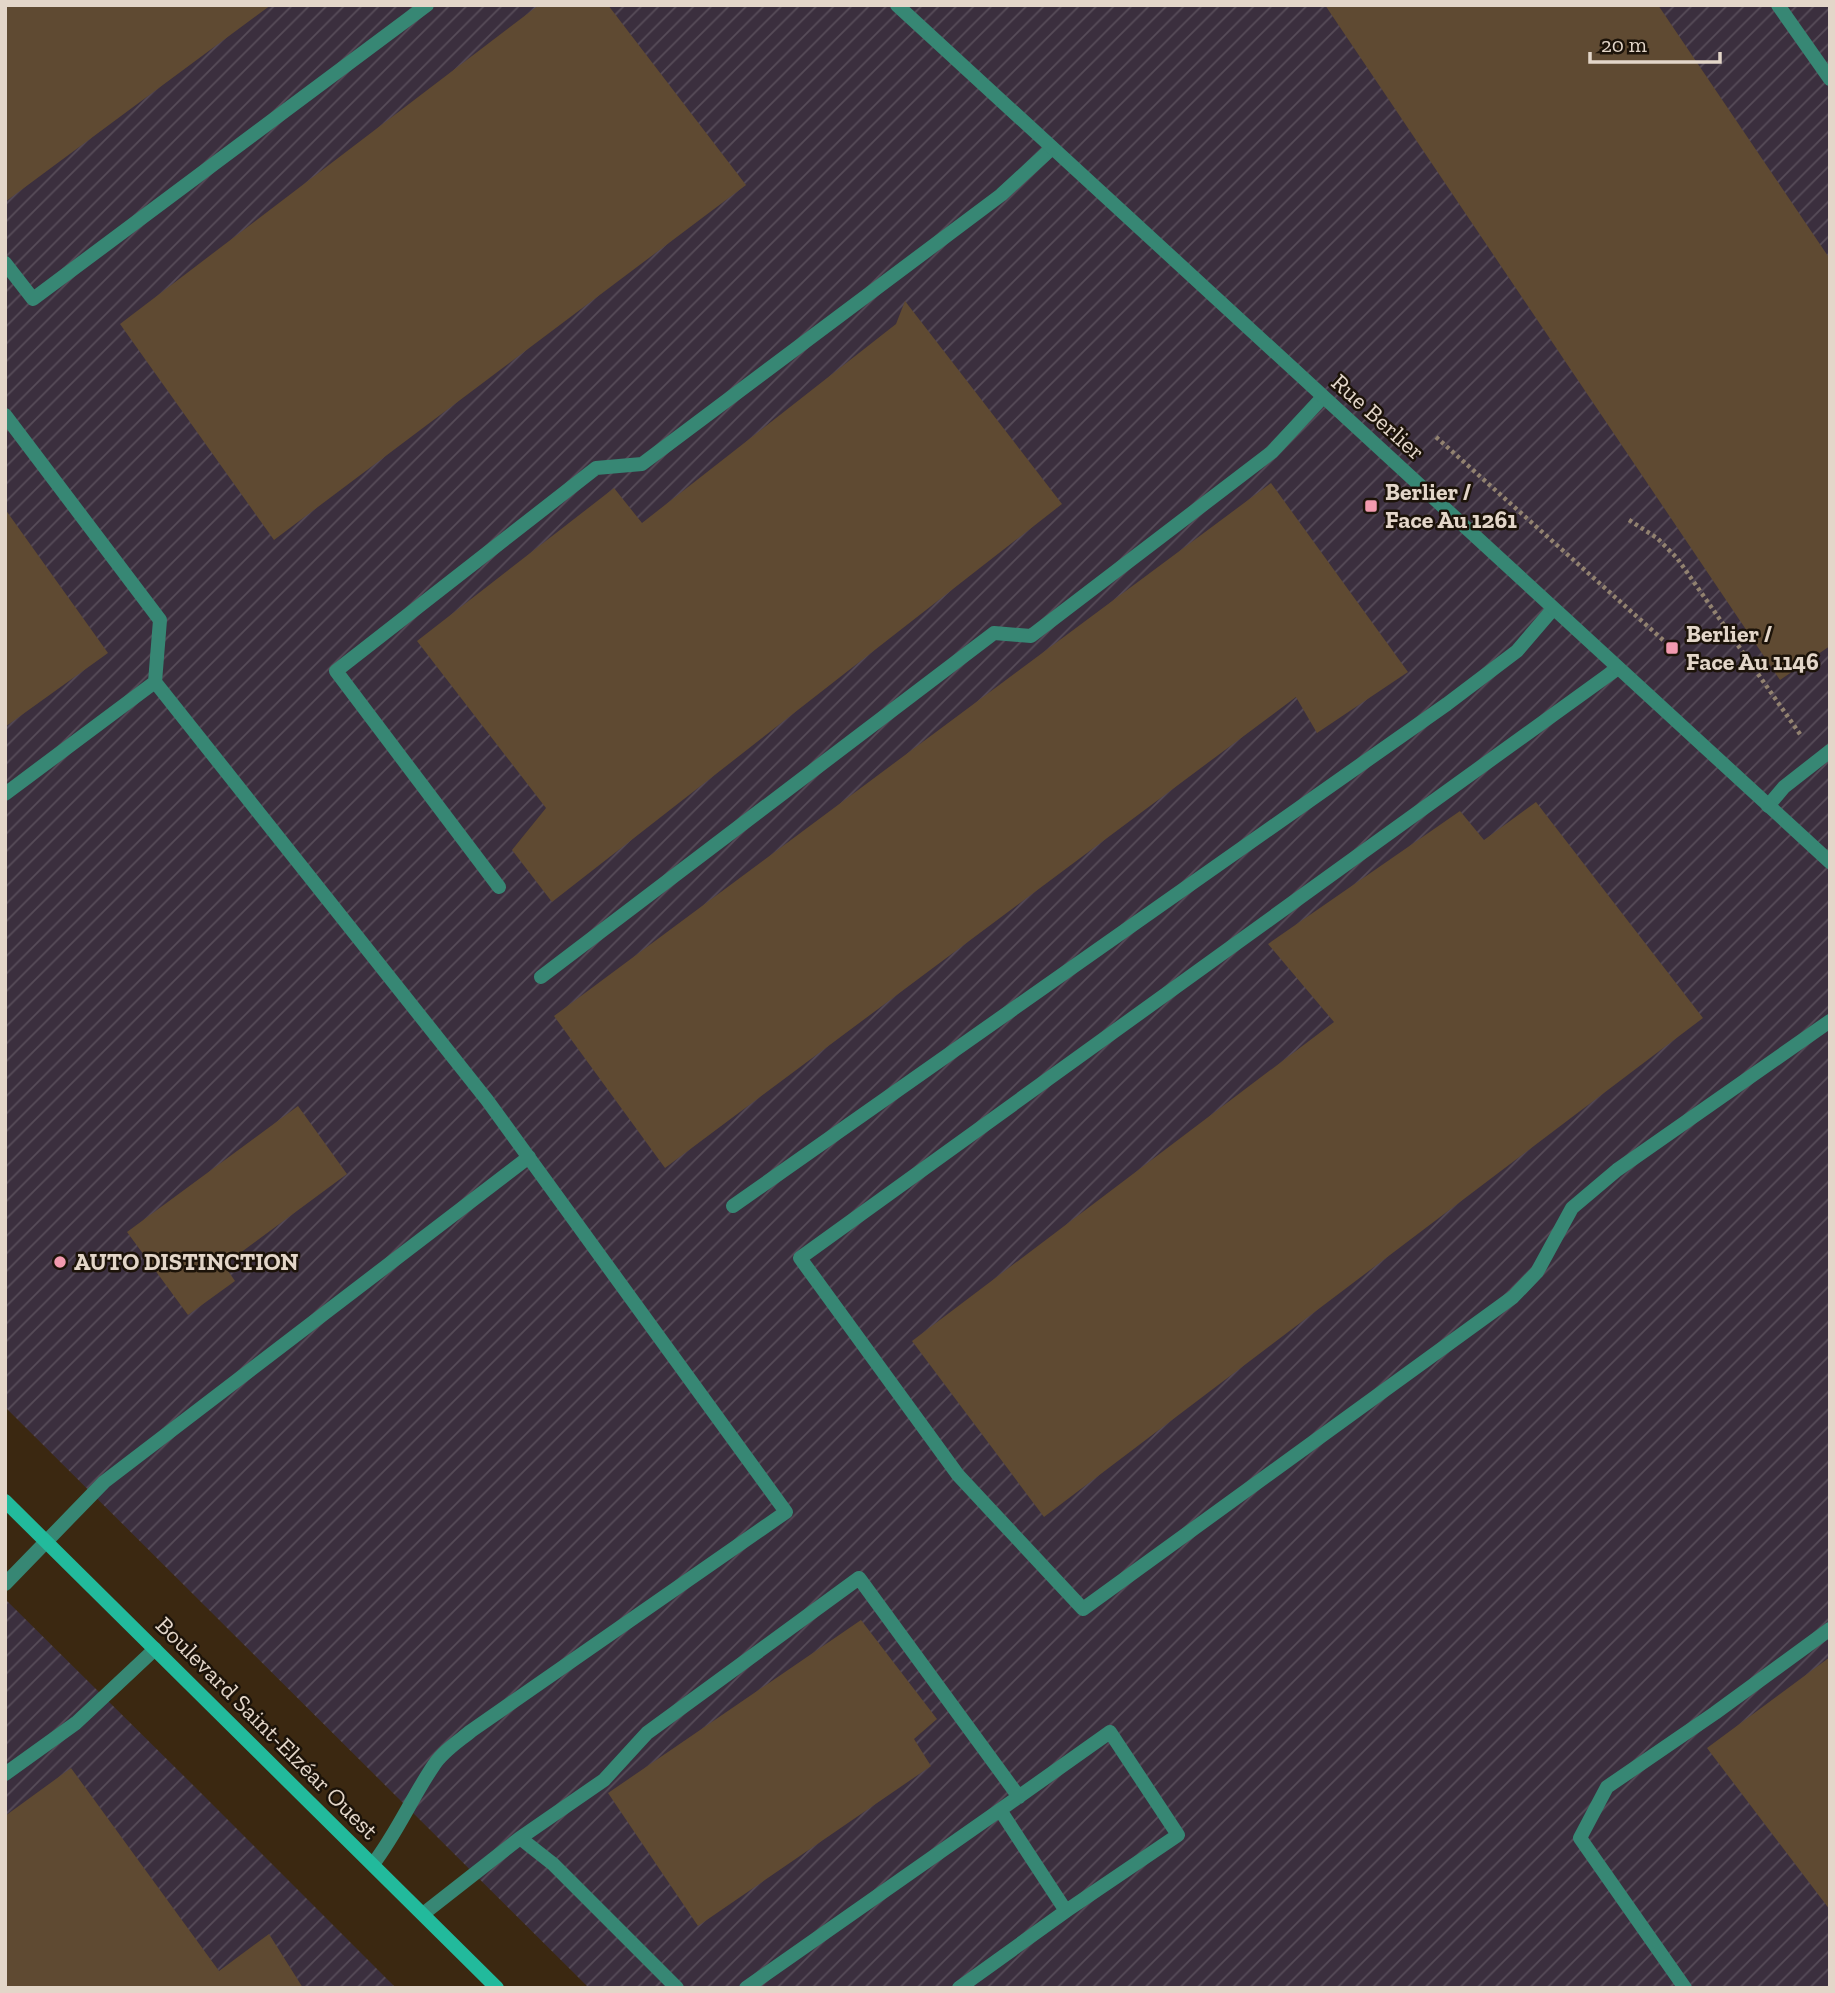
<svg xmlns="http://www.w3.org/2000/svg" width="1835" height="1993" font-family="'Zilla Slab',serif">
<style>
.industrial{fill:url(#industrial-furrows)}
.building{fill:#5f4a32}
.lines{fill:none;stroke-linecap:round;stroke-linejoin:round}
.path{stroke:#928270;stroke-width:4.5;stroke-dasharray:3.5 3.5;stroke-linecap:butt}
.lane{stroke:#378774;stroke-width:14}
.street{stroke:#378774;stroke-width:14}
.secondary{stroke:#22ba9c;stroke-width:14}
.poi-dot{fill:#f29aaf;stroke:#1c1309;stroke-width:2.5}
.labels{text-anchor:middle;stroke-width:5;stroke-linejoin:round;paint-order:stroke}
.street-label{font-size:24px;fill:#e3d6c9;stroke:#1c1309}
.poi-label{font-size:24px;font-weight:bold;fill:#e3d6c9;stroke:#1c1309;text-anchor:start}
</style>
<defs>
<pattern id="industrial-furrows" width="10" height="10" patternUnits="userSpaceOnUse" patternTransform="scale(1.75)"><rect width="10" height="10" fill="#3b2f3e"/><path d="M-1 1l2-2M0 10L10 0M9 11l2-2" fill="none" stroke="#574c59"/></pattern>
</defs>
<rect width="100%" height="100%" fill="#3b2811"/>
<path class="industrial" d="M5,5H1830V1988H589L5,1407Z
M5,1599L194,1786L396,1988H5Z"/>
<path class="building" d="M5,5H271L5,202Z
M539,5H608L746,185L274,540L120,324Z
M1325,5H1658L1830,259V646L1780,680Z
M905,301L1062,504L552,902L512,850L546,808L417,641L614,488L642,523L896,324Z
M1271,483L1408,672L1317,733L1296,697L665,1168L554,1016Z
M5,509L108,653L5,727Z
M1536,802L1703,1018L1044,1517L912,1341L1334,1022L1268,944L1460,811L1484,840Z
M298,1106L347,1174L224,1265L235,1281L188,1315L127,1232Z
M861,1620L937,1719L914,1739L931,1766L698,1926L608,1793Z
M1830,1657V1910L1707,1748Z
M71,1768L219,1971L269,1934L303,1988H5V1816Z"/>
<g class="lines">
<path class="path" d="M1436,437L1672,648
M1629,520L1657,538L1677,558L1802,737"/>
<path class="lane" d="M1778,5L1830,79
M5,263L33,299L427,5
M5,415L160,620L155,682L5,794
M1618,668L800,1258L958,1475L1083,1609L1513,1297L1537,1272L1572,1208L1617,1170L1830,1021
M155,682L487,1100L786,1512L471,1731C459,1741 443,1751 434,1765C412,1797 397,1833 373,1864
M1768,806L1784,787L1830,751
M499,887L336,671L596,468L642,464L1001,195L1052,148
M541,977L994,633L1031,636L1272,452L1323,397
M733,1206L1447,704L1517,651L1553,609
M5,1584L104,1482L529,1157
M5,1774L76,1723L155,1649
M1000,1810L1110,1732L1178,1835L1066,1911
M520,1838L604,1780L647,1733L859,1578L1019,1797
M423,1914L520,1838L553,1864L677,1988
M746,1988L1000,1810L1066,1911L959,1988
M1685,1988L1580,1838L1607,1787L1715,1713L1830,1629"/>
<path class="street" d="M897,5L1830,862"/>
<path class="secondary" d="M5,1501L497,1988"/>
</g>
<g class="poi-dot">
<rect x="1364" y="499" width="14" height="14" rx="3.5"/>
<rect x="1665" y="641" width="14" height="14" rx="3.5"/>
<circle cx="60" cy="1262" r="7"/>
</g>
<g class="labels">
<g class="street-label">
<text transform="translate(1378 417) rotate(42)" y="8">Rue Berlier</text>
<text transform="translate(267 1728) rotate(45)" y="8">Boulevard Saint-Elzéar Ouest</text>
</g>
<g class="poi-label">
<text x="1385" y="500">Berlier /<tspan x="1385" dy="28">Face Au 1261</tspan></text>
<text x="1686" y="642">Berlier /<tspan x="1686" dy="28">Face Au 1146</tspan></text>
<text x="74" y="1270">AUTO DISTINCTION</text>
</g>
</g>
<rect width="1835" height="1993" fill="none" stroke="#e3d6c9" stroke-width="14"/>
<path d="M1590 52v10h130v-10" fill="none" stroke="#e3d6c9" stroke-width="3.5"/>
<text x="1601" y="52" font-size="21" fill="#e3d6c9" stroke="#1c1309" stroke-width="5" paint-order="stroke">20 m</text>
</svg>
